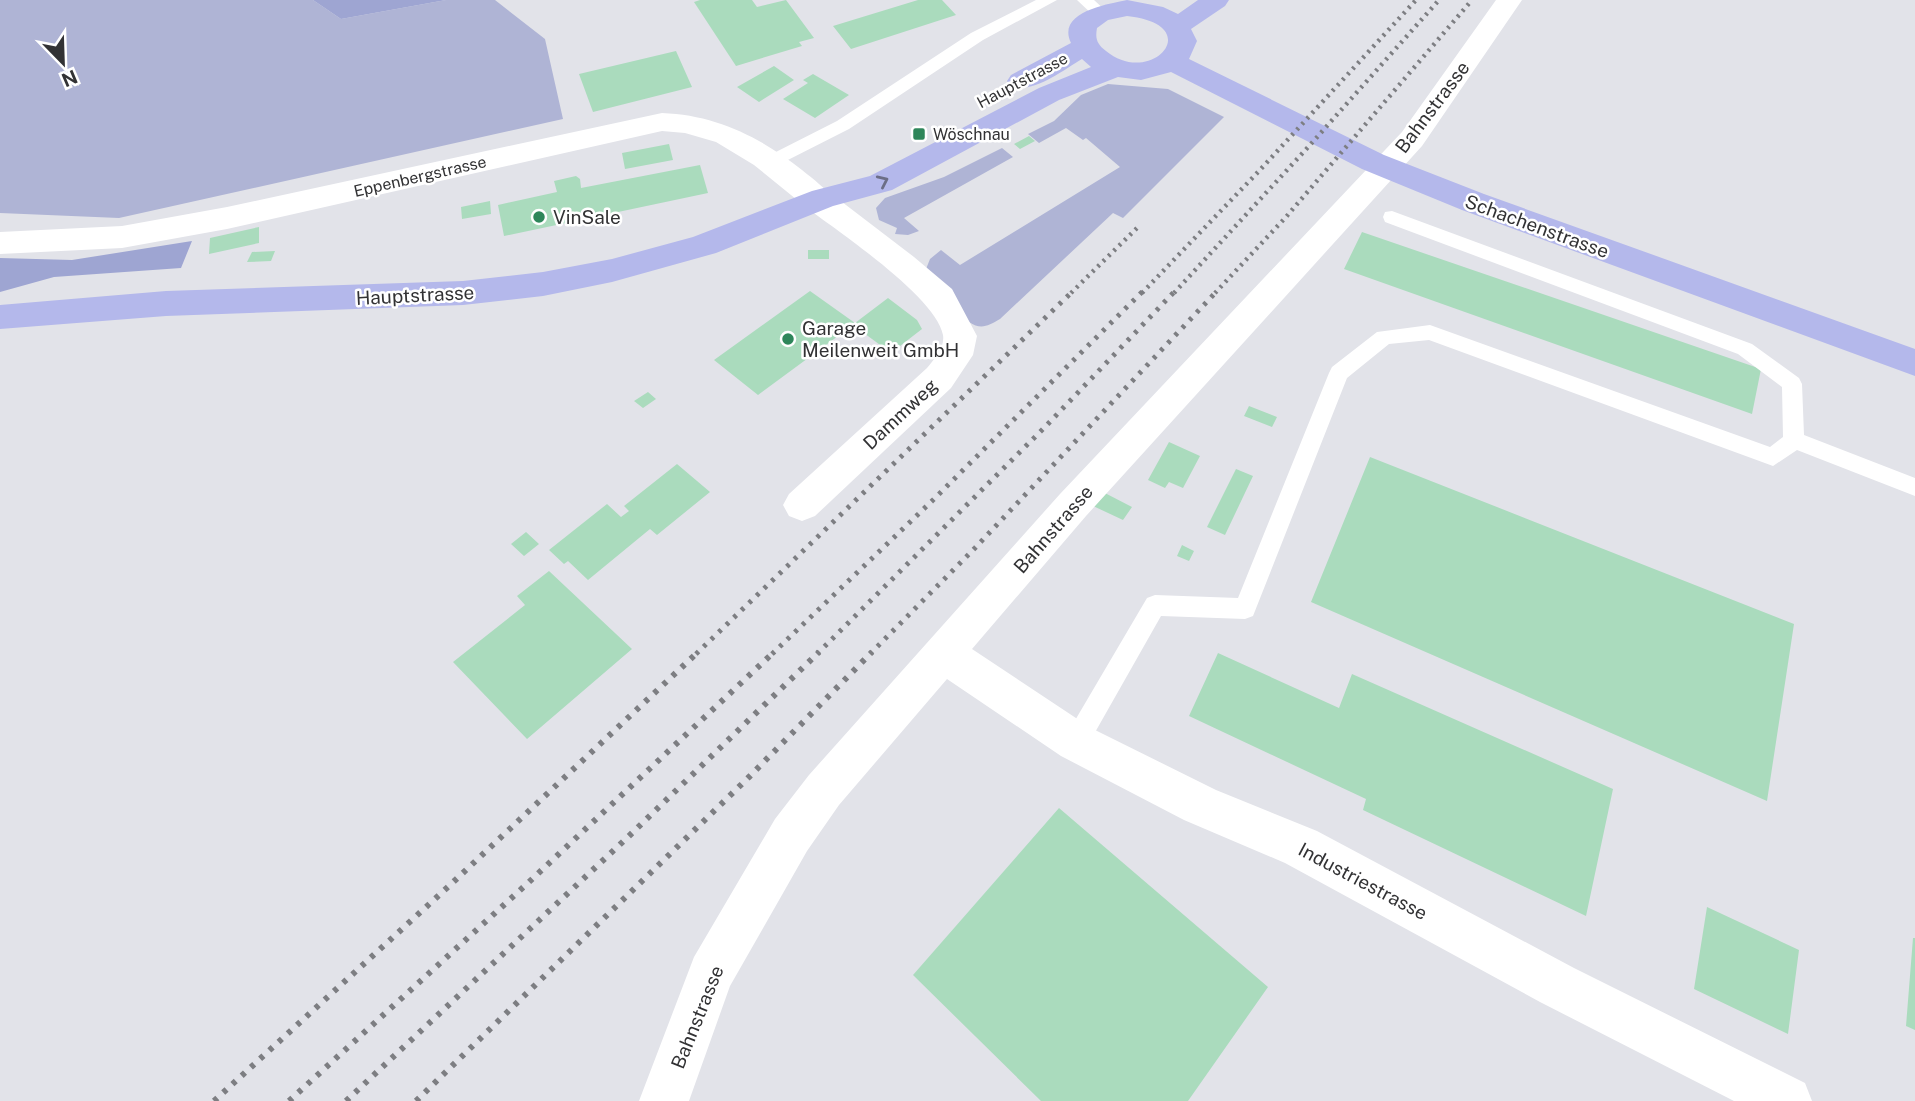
<svg xmlns="http://www.w3.org/2000/svg" width="1915" height="1101" font-family="'Public Sans',sans-serif">
<style>
.green{fill:#afb4d5}
.forest{fill:#9ea5d2}
.building{fill:#aadbbd}
.lines{fill:none;stroke-linecap:round;stroke-linejoin:round}
.lane{fill:#fff;fill-rule:evenodd}
.street{fill:#fff;fill-rule:evenodd}
.secondary{fill:#fff;fill-rule:evenodd}
.primary{fill:#b4b8eb;fill-rule:evenodd}
.rail-far2{stroke:#7d7e82;stroke-width:4.5;stroke-dasharray:2.5 5;stroke-linecap:butt}
.rail-far1{stroke:#7d7e82;stroke-width:5;stroke-dasharray:3.5 7;stroke-linecap:butt}
.rail{stroke:#7d7e82;stroke-width:6;stroke-dasharray:4.5 8;stroke-linecap:butt}
.oneway{stroke:#6c6e86}
.poi-dot{fill:#2e865a;stroke:#fff;stroke-width:2.5}
.labels{text-anchor:middle;stroke-width:5;stroke-linejoin:round;paint-order:stroke}
.far-street-label{font-size:16px;fill:#323234;stroke:#fff}
.far-poi-label{font-size:16px;fill:#323234;stroke:#fff;text-anchor:start}
.street-label{font-size:19px;fill:#323234;stroke:#fff}
.poi-label{font-size:19px;fill:#323234;stroke:#fff;text-anchor:start}
</style>
<rect width="100%" height="100%" fill="#e2e3e9"/>
<path class="green" d="M0,0H313L341,19L446,0H495L545,39L563,119L119,218L0,213Z
M1108,84L1168,89L1224,117L1123,218L1113,213L1000,319C988,326 981,330 969,322L926,269L930,259L941,250L960,265L1120,167L1086,138L1083,140L1066,128L1039,143L1028,134L1054,121L1081,95Z
M1002,148L1013,157L904,218L919,231L908,235L895,234L897,228L879,220L876,208L885,198L944,177Z"/>
<path class="forest" d="M313,0H446L341,19Z
M192,241L181,268L54,277L0,292V258L72,260Z"/>
<path class="building" d="M700,0H752L757,7L786,0L814,38L799,42L802,46L736,66L694,2Z
M918,0H942L956,15L851,49L833,26Z
M676,51L692,87L593,112L579,74Z
M774,66L794,80L759,102L737,87Z
M813,74L849,95L815,118L783,99L808,83L803,80Z
M1029,136L1035,141L1020,149L1014,144Z
M669,144L673,160L625,169L622,153Z
M700,165L708,193L504,236L498,205L557,192L554,181L576,176L580,179L581,188Z
M490,201L491,214L462,219L461,207Z
M259,227V243L209,254L210,238Z
M1362,232L1761,369L1752,414L1344,269Z
M808,250H829V259H808Z
M275,251L271,261L247,262L252,252Z
M810,291L855,323L888,298L917,320L922,329L891,353L853,325L758,395L714,360Z
M648,392L656,399L643,408L634,401Z
M1249,406L1277,417L1272,427L1244,416Z
M1169,442L1200,456L1183,488L1169,482L1165,488L1148,480Z
M1370,457L1794,624L1767,801L1311,602Z
M677,464L710,492L657,535L650,529L588,580L568,561L564,564L549,550L607,504L621,517L629,511L624,506Z
M1236,469L1253,476L1225,535L1207,527Z
M1101,491L1132,507L1123,520L1091,505Z
M526,532L539,544L524,556L511,544Z
M1182,545L1194,551L1189,561L1177,556Z
M549,571L632,649L527,739L453,662L525,605L517,596Z
M1218,653L1339,708L1352,674L1613,789L1586,916L1363,810L1366,799L1189,716Z
M1059,808L1268,987L1188,1101H1041L913,975Z
M1707,907L1799,950L1788,1034L1694,989Z
M1913,938H1915V1030L1906,1026Z"/>
<g class="lines">
<path class="lane" d="M1036,0H1057L983,40L849,129L778,165H766L763,161L766,157L837,121L971,33Z
M1077,0H1094L1108,13L1100,18L1094,16Z
M1392,211L1752,344L1799,378L1802,384L1804,435L1915,478V496L1797,450L1773,466L1429,340L1389,344L1347,378L1253,616L1245,619L1161,616L1085,750L1076,754L1067,750L1063,742L1067,734L1147,598L1155,595L1238,598L1329,373L1332,367L1377,332L1430,325L1770,447L1783,437L1782,387L1738,354L1385,222L1383,217L1385,212Z"/>
<path class="street" d="M1496,0H1522L1422,146L1086,516L972,649L1091,728L1216,790L1317,831L1574,968L1805,1083L1812,1101H1734L1540,1002L1285,863L1184,820L1061,756L947,679L839,805L807,851L730,986L689,1101H639L694,957L775,819L809,775L1060,494L1402,132Z
M818,189L829,192L914,257L952,289L977,336L973,355L951,388L815,516L802,521L789,516L783,505L789,494L927,368C934,359 945,348 943,335C936,297 839,232 807,208L803,200L807,192Z"/>
<path class="secondary" d="M662,113C716,115 760,137 802,170C813,179 826,188 833,200L829,208L818,211L807,208L754,165L716,142L685,133L662,131L227,229L122,248L0,254V232L122,226L227,207Z"/>
<path class="primary" d="M1127,0L1163,7L1178,14L1198,0H1229L1225,6L1191,29L1197,41L1189,59L1384,155L1484,194L1915,349V376L1462,210L1362,169L1171,72L1141,80L1118,77L1059,100L892,190L833,206L716,253L612,282L543,296L463,305L166,316L0,329V305L166,291L463,281L543,272L612,259L693,237L812,191L870,176L1039,88L1091,67L1082,59C1062,71 1034,93 1011,87L1007,81L1011,75L1071,43C1056,12 1108,4 1127,0ZM1127,16C1209,25 1150,88 1106,51C1097,44 1095,39 1097,28L1108,20Z"/>
<path class="rail-far2" d="M1071,293L1138,227
M1142,293L1259,171L1416,0
M1174,293L1310,145L1439,0
M1215,293L1286,217L1472,0"/>
<path class="rail-far1" d="M696,654L1073,291
M772,654L933,500L1143,291
M817,654L1044,428L1175,291
M870,654L975,548L1217,291"/>
<path class="rail" d="M214,1101L449,886L698,652
M289,1101L529,882L774,652
M346,1101L629,836L819,652
M416,1101L749,777L872,652"/>
</g>
<defs><path id="oneway-chevron" d="M-2-3.5L2.5 0L-2 3.5" fill="none" stroke-width="1.6" stroke-linecap="round" stroke-linejoin="round" transform="scale(1.75)"/></defs>
<use class="oneway" href="#oneway-chevron" transform="translate(883 181) rotate(-25)"/>
<g class="poi-dot">
<rect x="912" y="127" width="14" height="14" rx="3.5"/>
<circle cx="539" cy="217" r="7"/>
<circle cx="788" cy="339" r="7"/>
</g>
<g class="labels">
<g class="far-street-label">
<text transform="translate(1022 80) rotate(-28)" y="6">Hauptstrasse</text>
<text transform="translate(420 176) rotate(-13)" y="6">Eppenbergstrasse</text>
</g>
<g class="far-poi-label">
<text x="933" y="140">Wöschnau</text>
</g>
<g class="street-label">
<text transform="translate(1432 107) rotate(-53)" y="7">Bahnstrasse</text>
<text transform="translate(1537 226) rotate(20)" y="7">Schachenstrasse</text>
<text transform="translate(415 295) rotate(-3)" y="7">Hauptstrasse</text>
<text transform="translate(900 414) rotate(-43)" y="7">Dammweg</text>
<text transform="translate(1053 529) rotate(-49)" y="7">Bahnstrasse</text>
<text transform="translate(1363 881) rotate(28)" y="7">Industriestrasse</text>
<text transform="translate(697 1017) rotate(-68)" y="7">Bahnstrasse</text>
</g>
<g class="poi-label">
<text x="553" y="224">VinSale</text>
<text x="802" y="335">Garage<tspan x="802" dy="22">Meilenweit GmbH</tspan></text>
</g>
</g>
<g transform="translate(63 63) rotate(157)" stroke="#ffffff" stroke-width="5" paint-order="stroke">
<path d="M0-5L12 26L0 18L-12 26Z" fill="#323234"/>
<text y="-10" font-size="19" font-weight="bold" text-anchor="middle" fill="#323234">N</text>
</g>
</svg>
